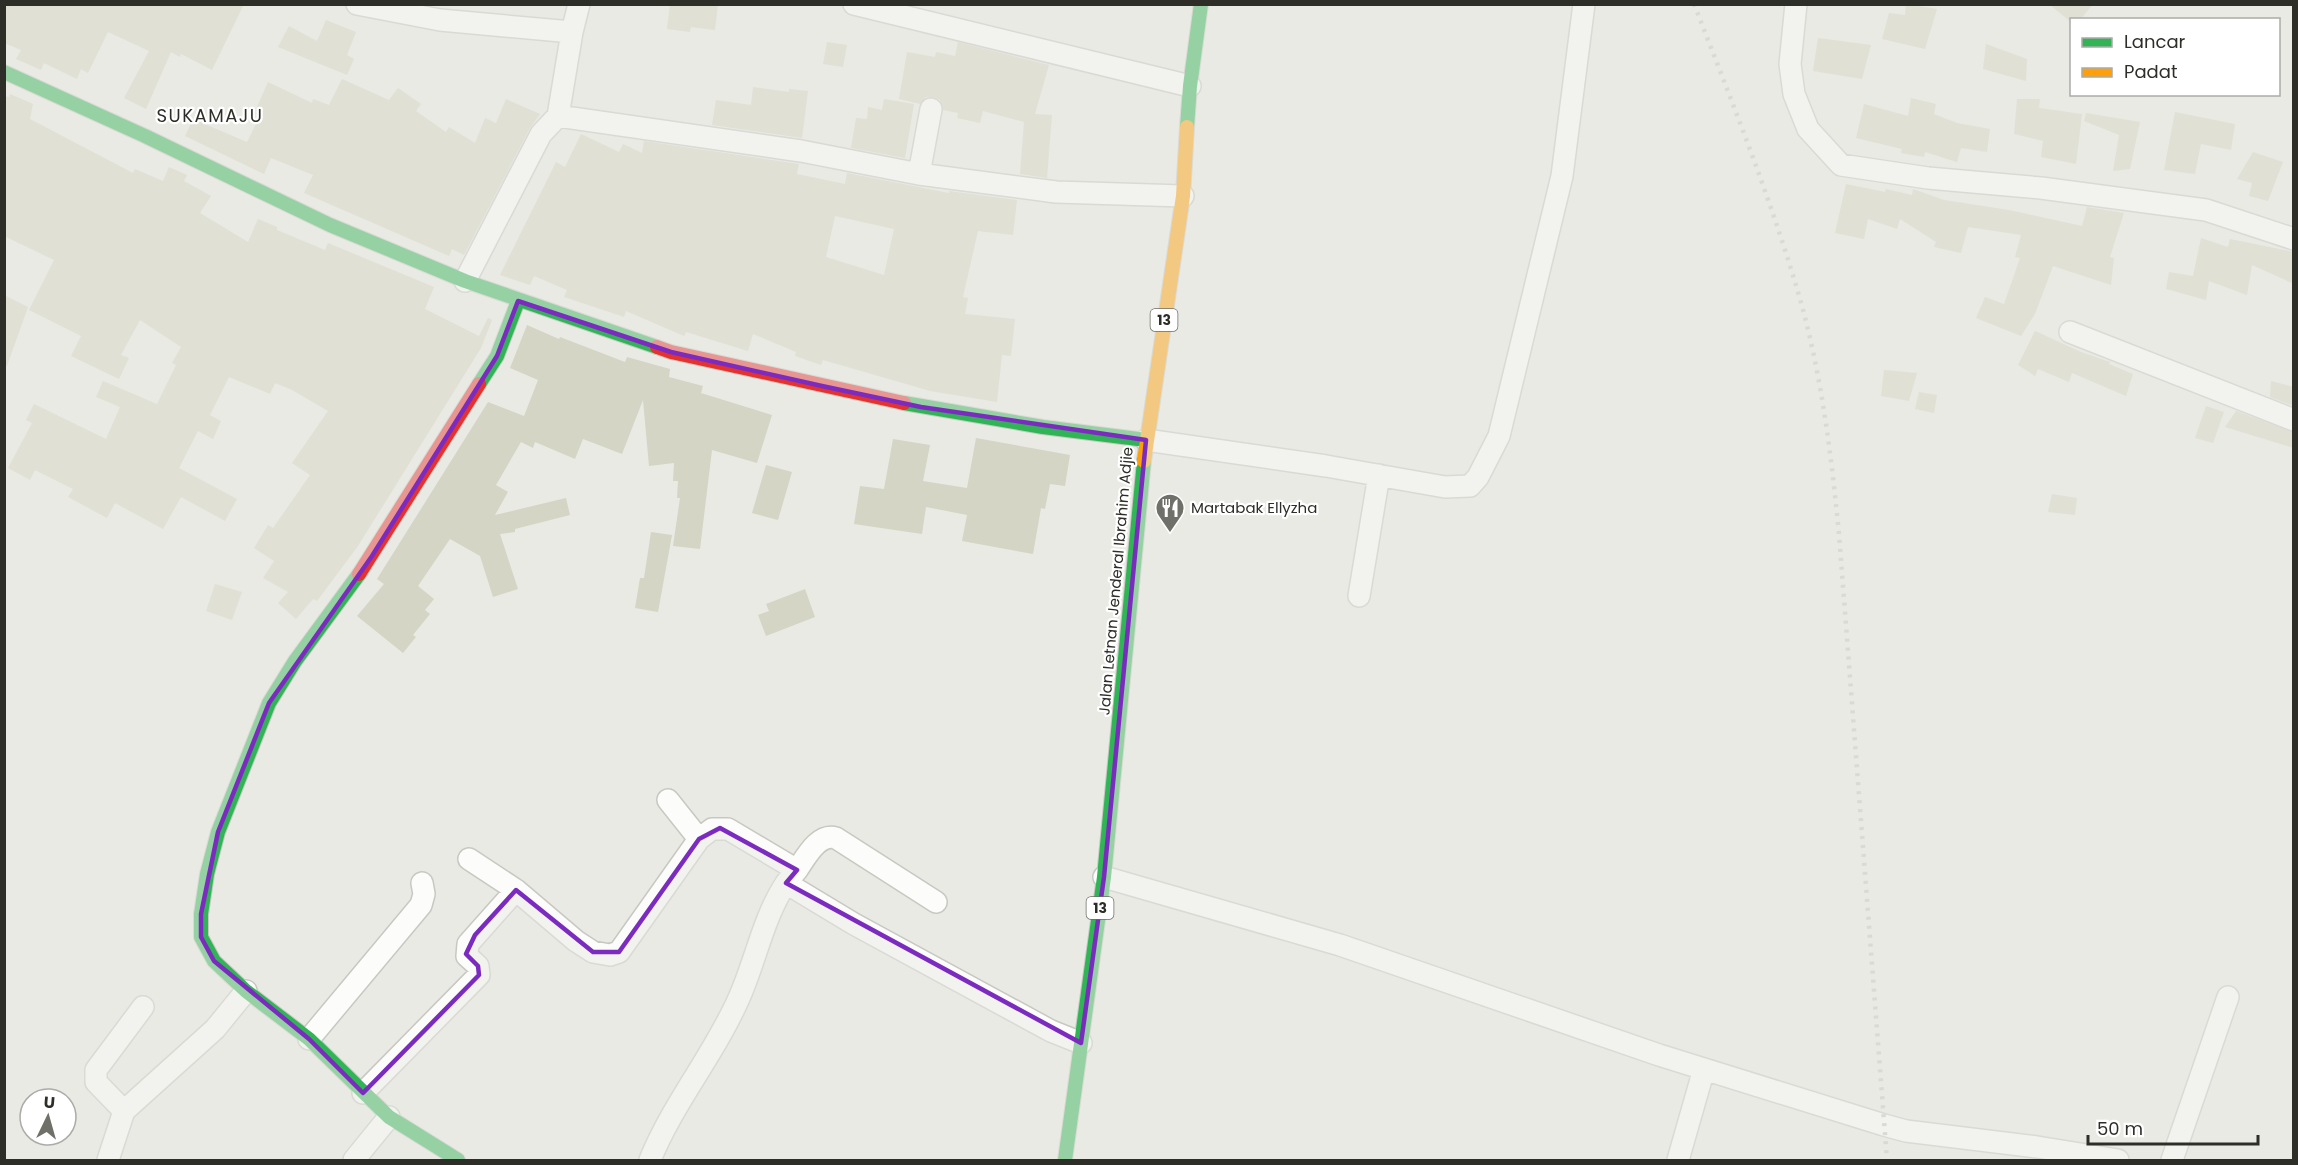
<svg xmlns="http://www.w3.org/2000/svg" width="2298" height="1165" font-family="Poppins,sans-serif">
<style>
.building{fill:#d4d5c4;fill-rule:evenodd}
.lines{fill:none;stroke-linecap:round;stroke-linejoin:round}
.street-casing{stroke:#c8c8c3;stroke-width:24}
.fast-casing{stroke:#c8c8c3;stroke-width:16}
.slow-casing{stroke:#c8c8c3;stroke-width:16}
.jam-casing{stroke:#c8c8c3;stroke-width:16}
.street{stroke:#fcfcfb;stroke-width:21}
.fast{stroke:#30b455;stroke-width:14}
.slow{stroke:#ff9f0a;stroke-width:14}
.jam{stroke:#e5322d;stroke-width:14}
.rail{stroke:#c6c6c5;stroke-width:4.5;stroke-dasharray:3 6;stroke-linecap:butt}
.marked{fill:none;stroke:#7b2cbf;stroke-width:4.5;stroke-linejoin:round}
.labels{text-anchor:middle;stroke-width:4.5;stroke-linejoin:round;paint-order:stroke}
.shield{fill:#fff;stroke:#6d6d69;stroke-width:1.5}
.shield-label{font-size:14px;font-weight:bold;fill:#2e2e29}
.poi-label{font-size:15px;fill:#2e2e29;stroke:#fff;text-anchor:start}
.street-label{font-size:15px;fill:#2e2e29;stroke:#fff}
.quarter-label{font-size:18px;letter-spacing:1.5px;fill:#2e2e29;stroke:#fff}
</style>
<rect width="100%" height="100%" fill="#e9eae3"/>
<path class="building" d="M4,4H244L212,70L181,54L180,57L171,52L146,109L124,98L149,51L108,32L88,73L81,69L77,79L44,63L41,70L16,59L21,50L4,43Z
M670,4H718L715,30L691,27L690,32L667,29Z
M1906,4L1937,9L1925,49L1882,39L1889,13L1905,15Z
M2049,4H2093L2080,20H2072V23Z
M326,20L356,32L347,55L354,59L347,75L278,47L289,26L317,41Z
M1818,38L1871,45L1862,79L1813,71Z
M827,42L847,45L843,67L823,64Z
M958,42L1049,65L1035,114L1052,115L1047,178L1020,174L1024,122L983,111L980,123L957,118L958,113L943,110L940,100L934,97H926L920,104L899,99L907,52L935,57L936,52L955,56Z
M1986,44L2027,59L2026,81L1983,69Z
M342,79L389,100L398,88L421,104L416,111L446,132L449,127L475,143L485,118L496,123L506,99L540,114L530,128L464,255L452,249L449,256L304,193L313,175L271,158L264,174L185,136L193,119L247,142L263,110L257,107L268,82L312,103L313,99L329,105Z
M753,87L789,92V89L808,91L802,138L712,125L716,100L751,105Z
M10,94L33,104L30,119L133,173L135,169L163,181L169,167L187,175L184,181L211,196L200,213L248,242L258,219L277,227V230L325,250L328,243L434,287L425,309L479,336L488,318L492,320L481,348L358,546L317,601L313,599L296,619L278,603L288,592L263,578L274,561L254,548L268,525L273,528L310,475L292,463L328,411L292,390L275,383L270,394L229,377L210,415L221,421L213,439L198,431L179,468L237,499L225,521L181,497L163,529L115,503L107,518L68,497L73,489L35,470L30,480L8,468L32,423L26,420L34,404L106,439L120,407L96,397L103,381L157,404L176,365L172,363L181,347L140,320L121,355L129,358L119,379L71,356L81,336L29,310L54,260L4,236V96L9,97Z
M1911,98L1936,104L1934,114L1957,123L1990,129L1987,152L1961,148L1957,162L1925,152L1924,157L1901,153L1902,149L1856,138L1864,104L1908,116Z
M884,99L914,104L905,158L851,148L856,118L867,119L868,107L882,110Z
M2017,99H2040L2039,108L2082,114L2076,164L2041,157L2043,141L2014,134Z
M2175,112L2235,124L2231,150L2201,144L2195,174L2164,170Z
M2086,113L2140,122L2130,169L2113,171L2119,135L2084,121Z
M581,134L619,152L623,144L642,153L644,141L799,164L797,174L845,184L847,173L949,193V191L1017,200L1013,235L978,231L963,297L968,298L965,314L1015,319L1011,356L1002,355L997,402L930,391L823,360L821,365L795,356L796,352L753,334L748,351L686,332L684,336L626,311L624,317L564,297L567,290L534,276L530,285L500,275L556,162L565,167ZM835,216L894,229L884,275L826,257Z
M2253,152L2283,162L2268,201L2249,196L2252,183L2237,179Z
M1846,184L1885,192L1886,189L1912,195L1913,189L1944,200L2009,210L2082,226L2087,207L2124,213L2110,257L2114,258L2111,285L2053,266L2035,314L2021,336L1976,318L1985,297L2004,304L2020,258L2015,257L2021,235L1968,227L1961,253L1934,247L1936,242L1900,219L1897,229L1868,219L1864,239L1835,233Z
M2201,238L2228,247L2230,239L2294,252V284L2252,265L2247,295L2209,281L2206,300L2166,289L2169,272L2193,276Z
M4,295L28,307L7,366H4Z
M527,325L559,339L560,337L625,362L627,357L670,369L669,377L703,386L701,393L772,415L757,463L712,450L700,549L673,546L680,498H677L678,481H673L674,463L649,466L643,400L622,454L583,439L575,459L535,442L533,448L521,442L496,485L508,492L495,515L566,498L570,515L515,529V532L500,534L518,589L493,597L480,556L450,539L418,586L434,599L425,610L430,614L413,635L416,637L403,653L357,616L384,584L377,579L488,402L524,416L538,380L510,368Z
M2035,331L2081,352L2110,362L2109,364L2133,374L2126,396L2072,373L2069,382L2038,369L2035,376L2018,365Z
M1884,370L1917,373L1909,401L1881,396Z
M2271,381L2294,387V406L2270,397Z
M1919,392L1937,395L1934,413L1915,409Z
M2206,406L2224,412L2213,443L2195,438Z
M2236,411L2294,432V448L2225,427Z
M976,438L1070,455L1065,486L1050,484L1045,509L1041,508L1033,554L962,541L967,515L926,507L922,534L854,524L860,486L884,489L893,439L930,445L923,481L967,488Z
M766,465L792,472L778,520L752,513Z
M2052,494L2077,498L2075,515L2048,512Z
M651,532L672,535L658,612L635,608L640,578H644Z
M215,584L242,592L232,620L206,611Z
M805,589L815,617L766,636L758,615L769,611L766,604Z"/>
<g class="lines">
<g class="street-casing">
<path id="street" d="M357,4L440,20L572,32
M854,4L1190,86
M1796,4L1790,64L1794,94L1808,129L1841,165L1928,178L2041,188L2206,210L2294,239
M558,116L801,151L919,174L1056,192L1183,196
M919,174L931,109
M465,281L541,134L558,116L572,32L579,4
M2070,332L2294,420
M1146,440L1326,466L1445,487L1470,486L1478,477L1499,436L1562,176L1584,4
M1359,596L1379,475
M668,800L699,839
M469,859L516,890L576,941L593,952L610,955L619,952L699,839L712,829H728L797,870L786,883
M797,870C806,857 818,833 836,838L936,902
M1104,877L1340,945L1659,1055L1884,1125L1906,1131L2037,1147L2118,1160
M309,1039L421,905L424,894L422,883
M363,1093L479,975L478,966L467,956L468,944L516,890
M124,1111L96,1082V1070L143,1007
M108,1160L124,1111L215,1029L246,991
M354,1160L389,1117
M650,1160C673,1103 714,1055 739,998C756,960 763,918 786,883L854,924L1051,1031L1081,1043
M1678,1160L1704,1069
M2172,1160L2228,997"/>
</g>
<g class="fast-casing">
<path id="fast" d="M4,72L145,136L330,225L465,281L657,347
M1187,127L1190,86L1201,4
M479,384L497,356L518,301
M904,403L1043,427L1146,440
M359,574L295,661L269,703L218,832L207,874L201,914V937L214,961L246,991L309,1039L389,1117L458,1160
M1065,1160L1104,877L1144,461"/>
</g>
<g class="slow-casing">
<path id="slow" d="M1144,461L1183,196L1187,127"/>
</g>
<g class="jam-casing">
<path id="jam" d="M657,347L671,352L904,403
M359,574L479,384"/>
</g>
<use href="#street" class="street"/>
<use href="#fast" class="fast"/>
<use href="#slow" class="slow"/>
<use href="#jam" class="jam"/>
<path class="rail" d="M1694,4C1731,99 1769,194 1798,292C1821,370 1831,453 1839,534L1887,1160"/>
</g>
<path d="M0 0H2298V1165H0ZM518,301L671,352L822,386L921,407L1146,440L1104,877L1081,1043L786,883L797,870L720,828L699,839L619,952H593L516,890L475,935L466,954L478,966L479,975L363,1093L309,1039L214,961L201,937V914L218,832L269,703L372,556L497,356Z" fill="#e9eae3" fill-opacity=".55" fill-rule="evenodd"/>
<path class="marked" d="M518,301L671,352L822,386L921,407L1146,440L1104,877L1081,1043L786,883L797,870L720,828L699,839L619,952H593L516,890L475,935L466,954L478,966L479,975L363,1093L309,1039L214,961L201,937V914L218,832L269,703L372,556L497,356Z"/>
<defs>
<g id="restaurant-pin" transform="scale(1.5)"><path d="M0 17L-7.5 6A9.5 9.5 0 1 1 7.5 6Z" fill="#6f706a" stroke="#fff"/><path d="M-5-6h1v4h1v-4h1v4h1v-4h1v5L-1.5 .5V6h-2V.5L-5-1ZM5-6V6H3V1.5H1.5Q1.5-4 5-6Z" fill="#fff"/></g>
</defs>
<g fill-rule="evenodd">
<use href="#restaurant-pin" x="1170" y="508"/>
</g>
<g class="labels">
<g class="shield">
<rect x="1150.5" y="309" width="27" height="22" rx="4.5"/>
<rect x="1086.5" y="897" width="27" height="22" rx="4.5"/>
</g>
<g class="shield-label">
<text x="1164" y="325">13</text>
<text x="1100" y="913">13</text>
</g>
<g class="poi-label">
<text x="1191" y="513">Martabak Ellyzha</text>
</g>
<g class="street-label">
<text transform="translate(1116 581) rotate(-85)" y="5">Jalan Letnan Jenderal Ibrahim Adjie</text>
</g>
<g class="quarter-label">
<text x="210" y="122">SUKAMAJU</text>
</g>
</g>
<rect width="2298" height="1165" fill="none" stroke="#2e2e29" stroke-width="12"/>
<rect x="2070" y="18" width="210" height="78" fill="#ffffff" stroke="#ababa9" stroke-width="1.5"/>
<rect x="2082" y="38" width="30" height="9" fill="#30b455" stroke="#ababa9" stroke-width="1.5"/>
<text x="2124" y="48" font-size="18" fill="#2e2e29">Lancar</text>
<rect x="2082" y="68" width="30" height="9" fill="#ff9f0a" stroke="#ababa9" stroke-width="1.5"/>
<text x="2124" y="78" font-size="18" fill="#2e2e29">Padat</text>
<g transform="translate(48 1117) rotate(5)"><circle r="28" fill="#ffffff" stroke="#ababa9" stroke-width="1.5"/>
<path d="M0-4.5L10 22L0 15L-10 22Z" fill="#6f706a"/>
<text y="-9" font-size="16" font-weight="bold" text-anchor="middle" fill="#2e2e29">U</text>
</g>
<path d="M2088 1135v9h170v-9" fill="none" stroke="#2e2e29" stroke-width="3"/>
<text x="2097" y="1135" font-size="18" fill="#2e2e29" stroke="#ffffff" stroke-width="4.5" paint-order="stroke">50 m</text>
</svg>
